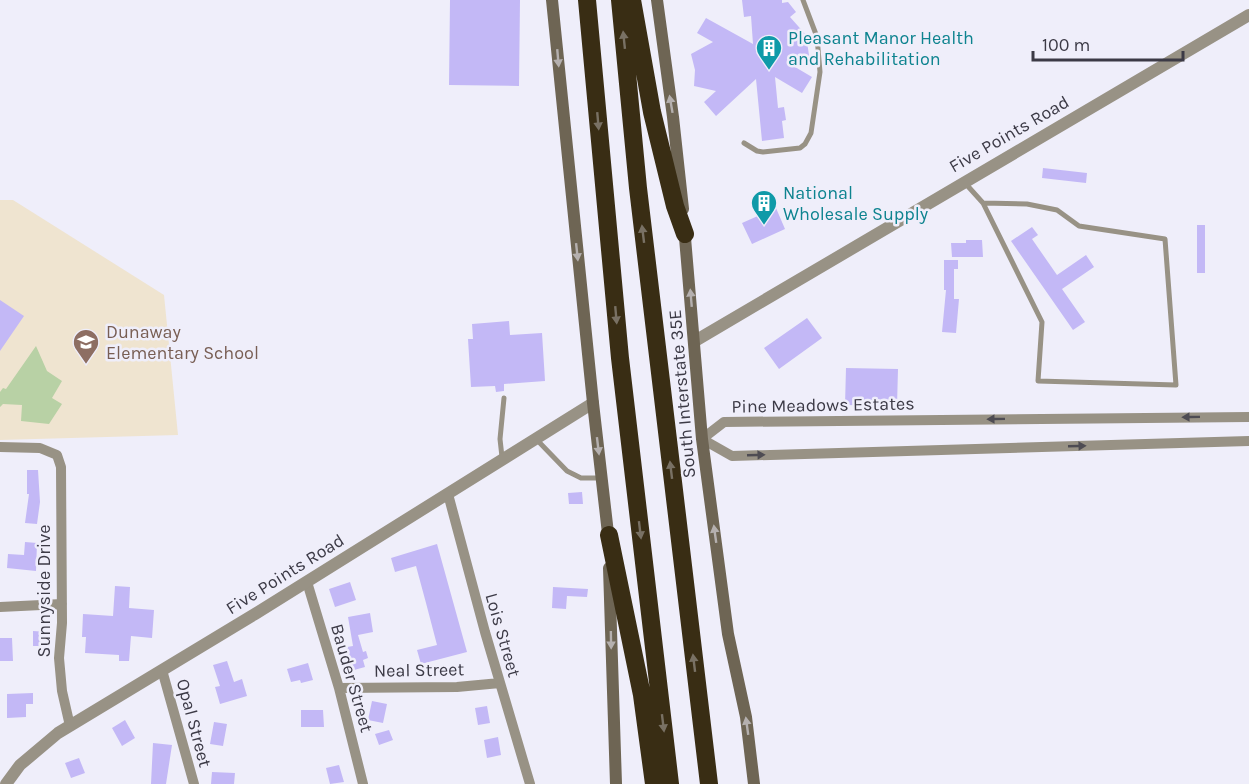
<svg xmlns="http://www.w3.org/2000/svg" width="1249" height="784" font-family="Karla,sans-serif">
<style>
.education{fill:#efe4d0}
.green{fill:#b8d1a5}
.building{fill:#c3b8f6}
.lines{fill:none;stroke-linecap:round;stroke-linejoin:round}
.service{stroke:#989285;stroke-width:5}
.minor{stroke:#989285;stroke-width:10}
.tertiary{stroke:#989285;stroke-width:12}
.secondary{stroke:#6e6554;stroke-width:12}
.motorway{stroke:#392d14;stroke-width:18}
.oneway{fill:#797164}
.oneway2{fill:#b5b0af}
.oneway3{fill:#4e4c53}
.labels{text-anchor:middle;stroke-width:5;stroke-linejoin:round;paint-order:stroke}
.culture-label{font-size:18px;fill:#0d838f;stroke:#efeefa;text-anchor:start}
.street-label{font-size:18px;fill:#3c3a46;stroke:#efeefa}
.education-label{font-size:18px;fill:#785e54;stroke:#efeefa;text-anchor:start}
</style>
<rect width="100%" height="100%" fill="#efeefa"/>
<path class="education" d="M0,200H13L164,295L178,435L0,440Z"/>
<path class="green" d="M36,346L47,371L62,381L52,398L62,404L49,424L21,421L22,405L3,404L0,407V392L3,388L6,389Z"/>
<path class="building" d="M450,0H520L519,86L449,85Z
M742,0H782V3L788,2L796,12L790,17L806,35L810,62L790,64L812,77L802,93L775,77L778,108L784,107L786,120L782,121L784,138L762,141L756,79L716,116L704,102L716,91L694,86L695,70L691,54L713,42L697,33L706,18L753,44L751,16L744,17Z
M1043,168L1087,173L1086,183L1042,178Z
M776,208L785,229L752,244L742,223Z
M1197,225H1205V273H1197Z
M1032,227L1038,235L1032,239L1057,275L1086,255L1094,267L1062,289L1085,322L1073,330L1011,241Z
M966,240H982L983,257H952L951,243H966Z
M944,260H958V269H954V299H959L956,333L942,332L946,290H944Z
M0,300L24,316L0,351Z
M807,318L822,338L779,369L764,348Z
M509,321L510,335L542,333L545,381L504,384V391L496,392L495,386L471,387L468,339H473L472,324Z
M846,368L898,369L897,406L845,405Z
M27,470H38L40,502L37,524L25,523L29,494H27Z
M582,492L583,504H569L568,493Z
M25,542L37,543L36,571L7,568L8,554L24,555Z
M437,544L467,652L421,664L417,650L437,645L426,603L416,566L395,572L391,558Z
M350,582L356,600L335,607L329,589Z
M115,586L130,587L129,608L154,610L152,638L131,636L129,661H119V655L85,653L86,637H82L83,614L113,616Z
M553,587L588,589L587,597L567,596L566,609L552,608Z
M370,613L373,632L358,635L363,652L366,651L368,658L363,660L365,667L354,670L347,647L353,646L348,617Z
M33,631L48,632L49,646H33Z
M0,638H12L13,661H0Z
M227,661L234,682L242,679L247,696L220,704L215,687L220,686L213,665Z
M308,663L313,680L301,683L300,680L291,682L287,669Z
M33,693V704H26V717L7,718V694Z
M372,701L387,704L383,723L368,720Z
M487,706L490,723L478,725L475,708Z
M301,710H323L324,727H301Z
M125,720L135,738L122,746L112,728Z
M214,722L227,724L223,746L210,744Z
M389,730L393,740L379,745L375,734Z
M498,737L501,755L487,758L484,740Z
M153,743L172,745L166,784H151Z
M79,758L85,773L71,778L65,763Z
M339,765L344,782L330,784L326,768Z
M212,772L235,773L234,784H211Z"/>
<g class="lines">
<path class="service" d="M744,143L757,151L763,152L800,148L805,144L811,133L820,72L817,37L803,0
M965,183L983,203L1027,204L1057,210L1079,226L1165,239L1176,385L1038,381L1042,322L983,203
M537,440L567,471L581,478H602
M502,457L500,439L504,398"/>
<path class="minor" d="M1249,417L724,422L702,439L732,456L1249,441
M0,447L40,448L57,455L61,467L62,623L59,658L62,691L70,726
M448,494L485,632L530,784
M307,582L339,688L363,784
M0,607L62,604
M162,670L194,784
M339,688L457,687L500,683"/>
<path class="tertiary" d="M695,341L1249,15
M6,784L20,765L58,733L255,614L593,403"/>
<path class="secondary" d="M552,0L593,403L609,542
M657,0L673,117L683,209
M684,226L702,439L728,634L746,717L754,784
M609,568L616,784"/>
<path class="motorway" d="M587,0L620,358L670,784
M620,0L638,188L709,784
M632,0L652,112L675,206L685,234
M609,535L642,695L654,784"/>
</g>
<defs><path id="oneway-solid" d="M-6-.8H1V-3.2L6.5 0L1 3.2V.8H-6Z" transform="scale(1.5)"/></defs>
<g class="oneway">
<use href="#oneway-solid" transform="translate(624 40) rotate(-96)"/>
<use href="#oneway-solid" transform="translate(598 121) rotate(85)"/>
<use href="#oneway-solid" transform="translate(643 234) rotate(-97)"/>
<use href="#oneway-solid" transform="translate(616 315) rotate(85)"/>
<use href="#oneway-solid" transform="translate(671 470) rotate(-97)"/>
<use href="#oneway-solid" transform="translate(640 530) rotate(83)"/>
<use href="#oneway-solid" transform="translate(694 663) rotate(-97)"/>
<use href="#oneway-solid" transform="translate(663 723) rotate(83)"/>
</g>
<g class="oneway2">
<use href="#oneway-solid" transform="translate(558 58) rotate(85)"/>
<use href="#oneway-solid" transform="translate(671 104) rotate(-100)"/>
<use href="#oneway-solid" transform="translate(577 252) rotate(84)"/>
<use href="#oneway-solid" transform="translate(691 298) rotate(-95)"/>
<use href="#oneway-solid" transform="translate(598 446) rotate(83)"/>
<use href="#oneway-solid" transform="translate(715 534) rotate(-98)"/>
<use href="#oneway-solid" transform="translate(611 640) rotate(89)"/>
<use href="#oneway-solid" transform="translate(747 726) rotate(-98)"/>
</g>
<g class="oneway3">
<use href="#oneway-solid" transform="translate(1191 417) rotate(179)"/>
<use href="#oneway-solid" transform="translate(996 419) rotate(179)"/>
<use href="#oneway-solid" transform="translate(1077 446) rotate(-2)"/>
<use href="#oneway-solid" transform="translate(756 455) rotate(-2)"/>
</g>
<defs>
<g id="building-pin" transform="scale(1.35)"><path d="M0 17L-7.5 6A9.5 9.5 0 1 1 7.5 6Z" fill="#0f9aa8" stroke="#efeefa"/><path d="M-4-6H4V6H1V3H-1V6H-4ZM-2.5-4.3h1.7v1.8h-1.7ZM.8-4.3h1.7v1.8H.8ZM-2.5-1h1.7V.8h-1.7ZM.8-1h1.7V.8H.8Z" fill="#fff"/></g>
<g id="school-pin" transform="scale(1.35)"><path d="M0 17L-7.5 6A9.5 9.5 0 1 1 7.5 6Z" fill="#8d6e63" stroke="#efeefa"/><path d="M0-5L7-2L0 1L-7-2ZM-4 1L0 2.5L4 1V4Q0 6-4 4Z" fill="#fff"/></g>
</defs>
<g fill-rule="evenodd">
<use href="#building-pin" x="769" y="48"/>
<use href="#building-pin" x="764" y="203"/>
<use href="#school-pin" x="86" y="342"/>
</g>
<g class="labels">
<g class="culture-label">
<text x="788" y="44">Pleasant Manor Health<tspan x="788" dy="21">and Rehabilitation</tspan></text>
<text x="783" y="199">National<tspan x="783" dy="21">Wholesale Supply</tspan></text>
</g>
<g class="street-label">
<text transform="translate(1009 134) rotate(-30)" y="6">Five Points Road</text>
<text transform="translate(682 394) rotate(-95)" y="6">South Interstate 35E</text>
<text transform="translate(823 405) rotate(-1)" y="6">Pine Meadows Estates</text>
<text transform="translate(285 574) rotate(-32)" y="6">Five Points Road</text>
<text transform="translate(44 591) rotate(-90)" y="6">Sunnyside Drive</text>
<text transform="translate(503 635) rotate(74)" y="6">Lois Street</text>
<text transform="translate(419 670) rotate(-1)" y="6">Neal Street</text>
<text transform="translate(352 678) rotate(74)" y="6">Bauder Street</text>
<text transform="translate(194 723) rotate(75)" y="6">Opal Street</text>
</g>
<g class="education-label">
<text x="106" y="338">Dunaway<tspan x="106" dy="21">Elementary School</tspan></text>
</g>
</g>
<path d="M1033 51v9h150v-9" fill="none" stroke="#3c3a46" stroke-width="3"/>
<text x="1042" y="51" font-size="18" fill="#3c3a46" stroke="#efeefa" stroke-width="4.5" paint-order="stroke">100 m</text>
</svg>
